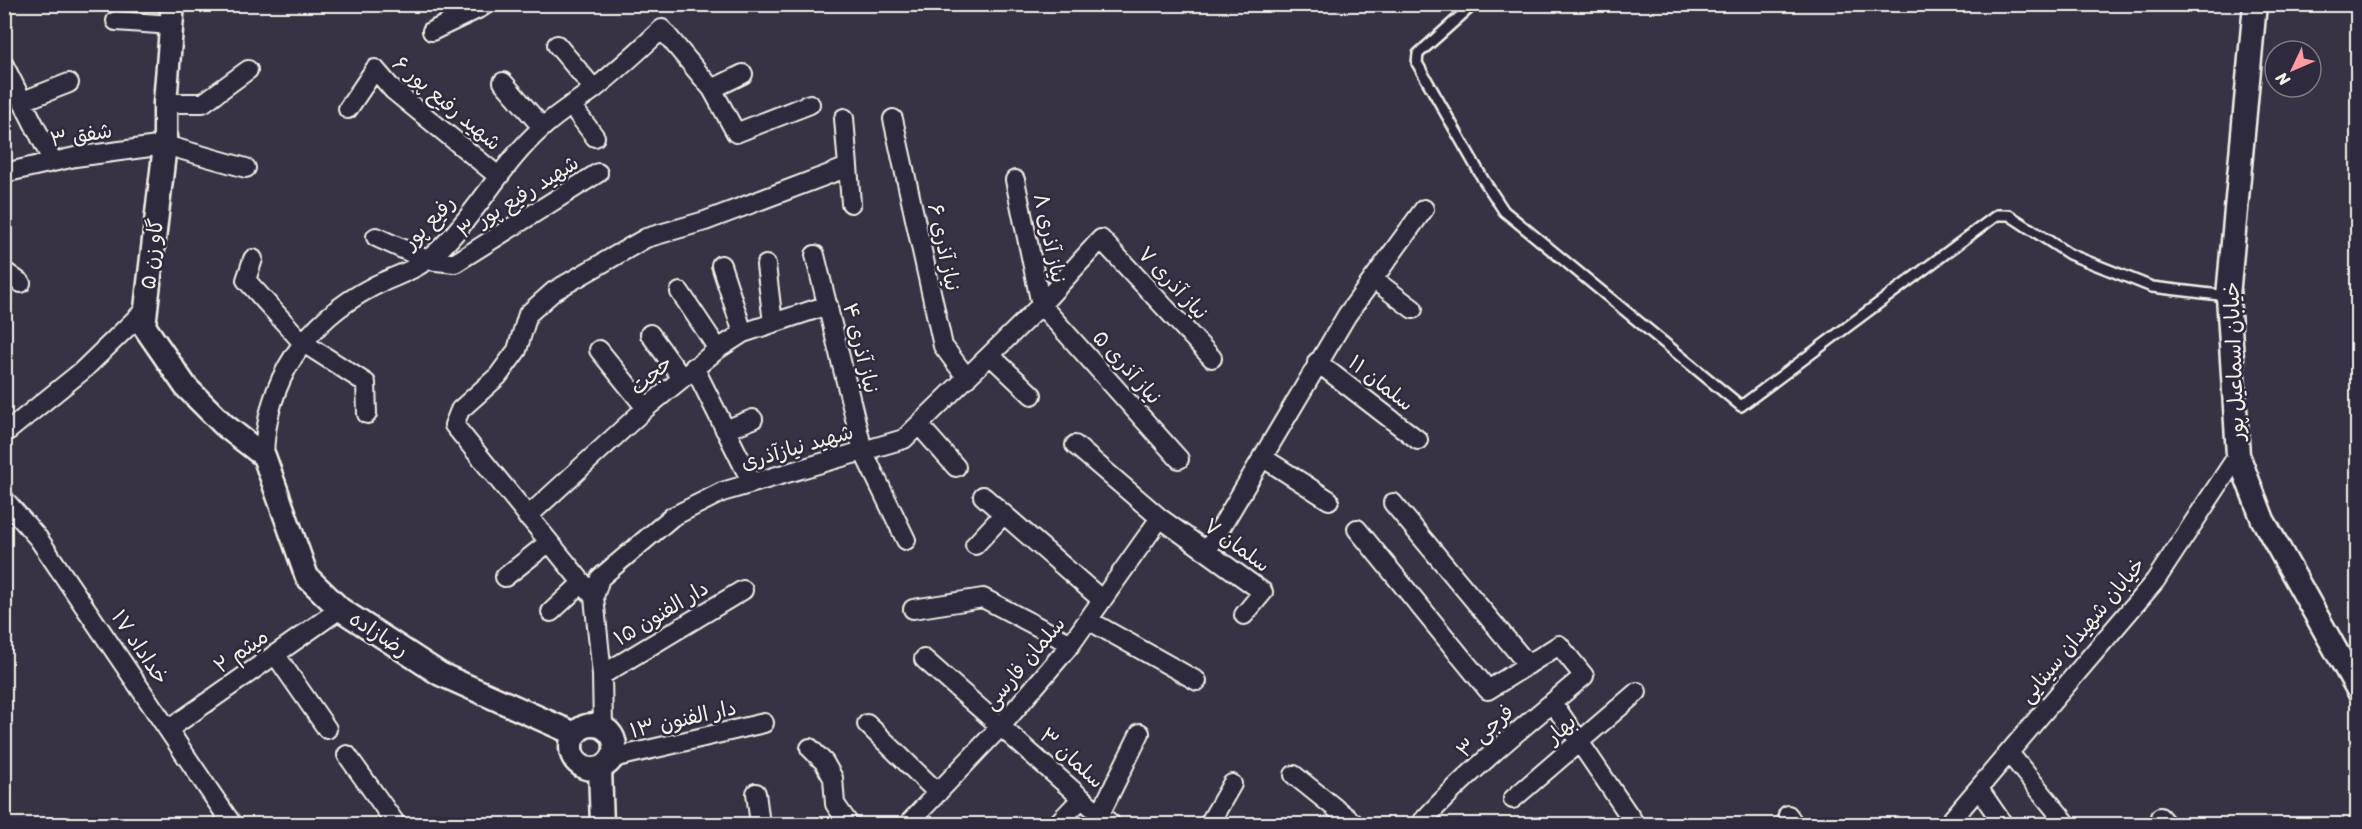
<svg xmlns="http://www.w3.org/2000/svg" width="2362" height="829" font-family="Sriracha,'Playpen Sans Arabic',sans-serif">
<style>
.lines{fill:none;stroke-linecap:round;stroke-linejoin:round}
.service-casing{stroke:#f4f1e8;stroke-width:14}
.minor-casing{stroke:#f4f1e8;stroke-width:22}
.tertiary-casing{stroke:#f4f1e8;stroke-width:27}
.service{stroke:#2f2a3d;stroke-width:9}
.minor{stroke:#2f2a3d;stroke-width:18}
.tertiary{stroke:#2f2a3d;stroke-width:22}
.labels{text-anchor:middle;stroke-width:5;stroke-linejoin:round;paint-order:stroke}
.street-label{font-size:21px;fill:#f4f1e8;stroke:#2f2a3d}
</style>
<rect width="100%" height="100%" fill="#373244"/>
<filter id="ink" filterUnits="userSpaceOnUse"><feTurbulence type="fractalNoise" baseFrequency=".0167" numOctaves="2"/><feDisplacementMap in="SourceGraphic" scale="12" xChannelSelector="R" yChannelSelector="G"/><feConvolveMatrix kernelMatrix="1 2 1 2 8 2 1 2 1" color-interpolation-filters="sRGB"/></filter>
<g filter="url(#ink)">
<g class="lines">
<g class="service-casing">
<path id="service" d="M1474,4L1418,54L1417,63L1483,179L1504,211L1741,406L1997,215H2009L2069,254L2152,287L2228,296"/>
</g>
<g class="minor-casing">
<path id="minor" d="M116,21L172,25
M432,31L482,7L481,4
M557,45L594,89
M4,65L53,162
M503,82L542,127
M712,89L743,74
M23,101L69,83
M165,103H203L248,70
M571,105L595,137
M348,109L375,69L393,90L498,176
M844,118L851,203
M893,119L943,346L967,378
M4,173L75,157L165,145L246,168
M1015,180L1041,305L1179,459
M376,237L427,260L455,263L598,173
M815,255L863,451L906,540
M253,259L246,280L302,342L366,383L367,414
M721,265L743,333
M766,265L773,323
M4,271L21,283
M1373,279L1413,309
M680,292L718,349
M650,334L682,378
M599,350L646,408
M990,355L1032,395
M1317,362L1418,440
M694,367L752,483
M919,425L956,467
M725,430L753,419
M4,434L82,371L146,309
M1075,445L1160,518L1263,592L1244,615
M264,456C266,380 306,321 374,286C401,273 417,271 440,249C478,212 503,162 543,127C559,112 577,102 594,89C618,70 640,49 662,29L712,89L736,133L810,104
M1262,457L1329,500
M983,496L1102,600
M4,499L38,538L232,824
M1393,503L1528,665
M527,517L646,408L718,349L743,333L828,305
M1357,529L1488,690L1559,645L1584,676C1528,723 1469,770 1420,824
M975,545L1004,514
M1207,551L1347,315L1424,209
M505,577L548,543
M594,597L454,425L460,410L498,376L517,350L528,314L554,291L646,238L705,221L848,167
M913,609L983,598L1071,644
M551,612L582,583
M1088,620L1197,681
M275,654L327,729
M924,659L1111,824
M602,675L743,590
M1553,703L1635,824
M867,724L938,793
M603,727L602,675L594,597L600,578L672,517L722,492L904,439L1041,305L1101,239L1212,358
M169,729L340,609
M810,748L824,762L833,778L835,804L849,824
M2009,753L2067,824
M347,755L396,824
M613,758L764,723
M1294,775L1355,824
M1979,789L2003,824
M756,793L760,824
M1513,799L1637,692
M1100,814L1140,733
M1788,815L1794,824
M2160,817L2166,824
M908,824L1002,725L1071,644L1160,518
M1057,824L1082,798
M1209,824L1232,784
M1948,824L2155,581L2238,455"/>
</g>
<g class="tertiary-casing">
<path id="tertiary" d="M173,4L165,103V145L144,326L186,387L224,425L264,456L307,577L340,609L440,674L575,734
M2255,4L2228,296L2238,455L2263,520L2358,690
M571 747a22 22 0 1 1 44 0a22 22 0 1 1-44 0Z
M600,769L602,824"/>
</g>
<use href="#service" class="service"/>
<use href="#minor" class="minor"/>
<use href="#tertiary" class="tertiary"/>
</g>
</g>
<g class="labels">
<g class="street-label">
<text transform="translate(447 103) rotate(40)" y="7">شهید رفیع پور ۶</text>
<text transform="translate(81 135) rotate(-9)" y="7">شفق ۳</text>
<text transform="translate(518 197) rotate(-32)" y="7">شهید رفیع پور ۳</text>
<text transform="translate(429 222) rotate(-46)" y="7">رفیع پور</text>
<text transform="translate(1050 238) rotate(78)" y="7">نیاز آذری ۸</text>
<text transform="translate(944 247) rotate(78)" y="7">نیاز آذری ۶</text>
<text transform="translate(152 254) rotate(-83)" y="7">گاو زن ۵</text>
<text transform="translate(1173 283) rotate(47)" y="7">نیاز آذری ۷</text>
<text transform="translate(861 348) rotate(76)" y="7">نیاز آذری ۴</text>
<text transform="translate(2234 361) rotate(-92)" y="7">خیابان اسماعیل پور</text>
<text transform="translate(1127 367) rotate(48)" y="7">نیاز آذری ۵</text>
<text transform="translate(651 375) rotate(-41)" y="7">حجت</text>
<text transform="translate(1381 383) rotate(38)" y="7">سلمان ۱۱</text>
<text transform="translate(797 447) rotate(-16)" y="7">شهید نیازآذری</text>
<text transform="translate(1237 545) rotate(36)" y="7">سلمان ۷</text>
<text transform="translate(661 613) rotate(-31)" y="7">دار الفنون ۱۵</text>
<text transform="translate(2082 630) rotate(-50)" y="7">خیابان شهیدان سینایی</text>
<text transform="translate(379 634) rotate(33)" y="7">رضازاده</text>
<text transform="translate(140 647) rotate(56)" y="7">خداداد ۱۷</text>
<text transform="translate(241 651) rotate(-35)" y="7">میثم ۲</text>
<text transform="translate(1024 663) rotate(-50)" y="7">سلمان فارسی</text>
<text transform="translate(683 719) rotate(-13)" y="7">دار الفنون ۱۳</text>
<text transform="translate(1561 729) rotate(-41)" y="7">بهار</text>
<text transform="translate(1485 731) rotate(-42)" y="7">فرجی ۳</text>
<text transform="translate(1072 758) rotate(42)" y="7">سلمان ۳</text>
</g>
</g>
<rect width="2362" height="829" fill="none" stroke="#2f2a3d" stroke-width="24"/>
<rect x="12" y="12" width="2338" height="805" fill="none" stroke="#f4f1e8" stroke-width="2" filter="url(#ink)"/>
<g transform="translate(2293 69) rotate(226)"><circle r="28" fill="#2f2a3d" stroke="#7e7a81" stroke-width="1.5"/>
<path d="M0-4.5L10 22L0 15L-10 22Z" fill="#ff9aa2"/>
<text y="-9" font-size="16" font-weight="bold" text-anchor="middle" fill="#f4f1e8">N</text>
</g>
</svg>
